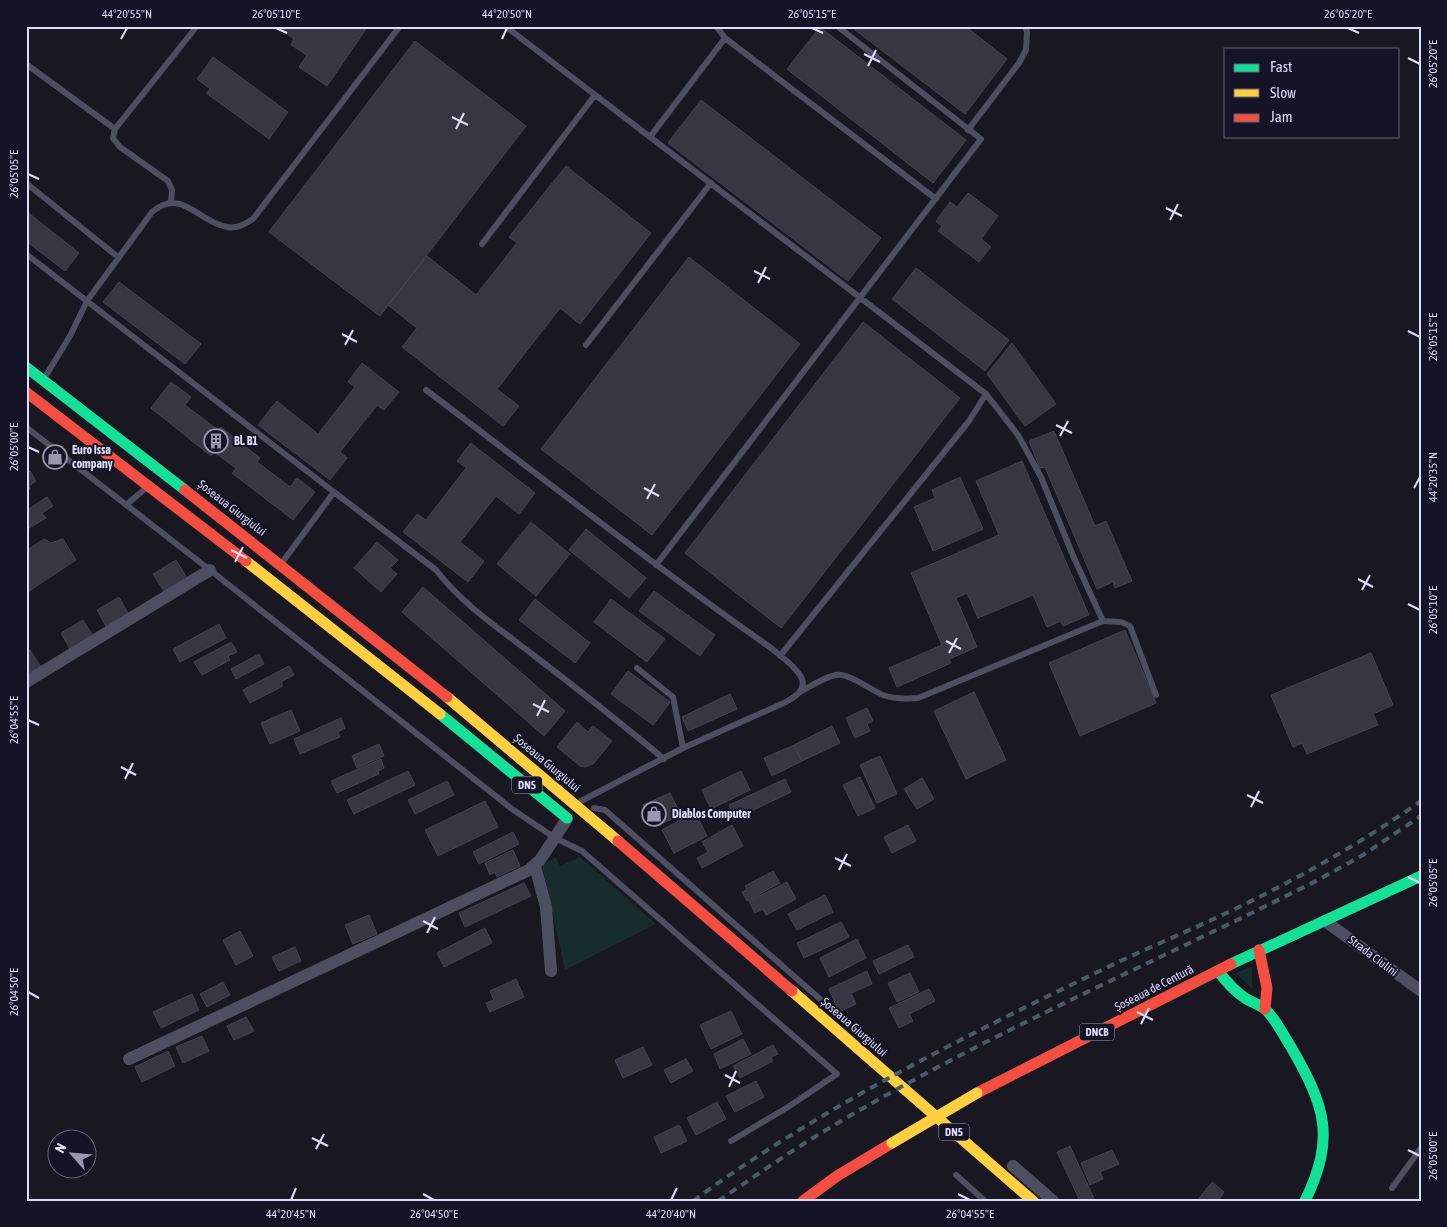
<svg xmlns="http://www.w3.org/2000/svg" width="1447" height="1227" font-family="'Asap Condensed',sans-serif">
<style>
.green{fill:#172c2c}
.building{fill:#383643;stroke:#454354}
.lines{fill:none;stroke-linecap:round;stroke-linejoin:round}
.lane{stroke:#4e4e61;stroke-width:6}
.street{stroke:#4e4e61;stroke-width:12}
.fast{stroke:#16e098;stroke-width:11}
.slow{stroke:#ffcf43;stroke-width:11}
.jam{stroke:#f24e42;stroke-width:11}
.rail{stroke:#485b68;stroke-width:4;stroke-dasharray:8 6;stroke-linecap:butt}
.slow-bridge{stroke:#ffcf43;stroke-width:11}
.ticks{fill:none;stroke:#deddfa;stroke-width:2}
.labels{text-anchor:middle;stroke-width:4;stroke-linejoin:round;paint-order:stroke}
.shield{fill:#151326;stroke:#a2a0ba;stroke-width:1}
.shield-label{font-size:11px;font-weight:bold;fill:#deddfa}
.poi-label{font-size:12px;font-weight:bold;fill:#deddfa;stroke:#151326;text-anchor:start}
.street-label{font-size:12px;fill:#deddfa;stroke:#151326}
.neatline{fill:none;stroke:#deddfa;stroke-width:2}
.ticks-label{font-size:12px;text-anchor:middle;fill:#deddfa}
</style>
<rect width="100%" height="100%" fill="#181722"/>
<path class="green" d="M556,857L560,866L580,857L656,924L565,970L542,865Z
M1252,966V989L1236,973Z"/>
<path class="building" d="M275,26H368L327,86L299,67L307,55L291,45L294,39Z
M850,26H965L1007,59L965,114Z
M820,27L966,140L933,183L787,69Z
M415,41L526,126L380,316L269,232Z
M213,57L288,112L269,139L206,93L210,89L197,79Z
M701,100L881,238L848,281L668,143Z
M566,166L651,233L580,324L560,308L497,389L519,406L503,426L402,347L417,328L388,305L427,256L476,295L517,243L509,237Z
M968,193L998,216L981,239L991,247L979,262L938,231L942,226L936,221L950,202L957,207Z
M26,211L79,253L65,271L26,241Z
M689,257L800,344L652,535L541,449Z
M916,268L1009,340L985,371L892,299Z
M119,282L201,344L185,364L103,302Z
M863,322L960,398L781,628L685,553Z
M1012,343L1056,404L1025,426L987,374Z
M362,363L399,392L384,410L377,405L340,452L347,458L330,480L258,425L277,401L318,434L355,387L348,382Z
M171,382L191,397L185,405L218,430L221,427L260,458L257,462L290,487L297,478L315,492L293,520L232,473L236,468L214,452L211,456L151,408Z
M1054,431L1095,526L1106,521L1132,581L1115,588L1113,582L1097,589L1045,467L1040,468L1029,441Z
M471,443L535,493L519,514L496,496L460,542L484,561L468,582L403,532L417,514L426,520L466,468L457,461Z
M1022,461L1089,615L1063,626L1061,621L1047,627L1033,595L978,618L967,593L956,598L977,647L949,659L951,663L897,687L889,668L942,645L911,573L999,535L976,481Z
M30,471L36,481L29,486L30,489L26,491V474Z
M960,477L983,529L933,551L914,507L935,498L932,490Z
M47,497L53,506L42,513L46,518L26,530V511Z
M531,522L570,554L536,596L497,564Z
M586,529L646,578L629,598L569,550Z
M44,539L51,543L63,539L76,560L26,593V551Z
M377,542L398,560L390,568L397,574L381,592L354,568Z
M176,560L187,578L164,591L153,574Z
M423,587L565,711L544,736L402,612Z
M654,591L715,635L700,656L639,611Z
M119,597L129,615L107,628L97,610Z
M535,599L590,643L575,663L519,620Z
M611,599L665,639L647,662L594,622Z
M83,620L93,636L70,649L61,633Z
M219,624L226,638L180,662L173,649Z
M1125,630L1156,703L1080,736L1049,663Z
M231,642L237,652L228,656L230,660L202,675L194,662Z
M30,650L41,667L26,676V653Z
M1371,653L1393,705L1373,714L1378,725L1307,754L1302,743L1293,747L1271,695Z
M259,654L264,664L236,679L231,669Z
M289,666L294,675L281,682L283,686L250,703L243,690Z
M628,671L670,702L653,725L611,694Z
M974,692L1006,760L966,779L934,711Z
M730,694L737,709L688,731L682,717Z
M867,708L873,721L867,724L870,731L855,738L846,718Z
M291,710L300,731L270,744L261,723Z
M341,718L345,728L338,732L340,737L300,754L294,739Z
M577,722L588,732L593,726L612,741L593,764L585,767L580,766L557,747Z
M832,726L840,743L802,761L794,745Z
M379,744L384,756L357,768L352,756Z
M794,745L802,761L772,776L764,758Z
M880,756L897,794L877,803L860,765Z
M381,759L384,768L378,771L379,774L337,793L331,781Z
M408,771L415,785L354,814L347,800Z
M741,771L750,790L711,809L702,790Z
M860,777L875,808L858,816L843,785Z
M922,778L934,799L917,809L904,789Z
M785,779L791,792L735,819L729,805Z
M447,781L454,795L415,814L408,800Z
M670,793L681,815L654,827L643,805Z
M485,801L498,827L438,856L425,830Z
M695,812L707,836L674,853L662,830Z
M732,825L743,846L702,868L697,858L708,852L702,842Z
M908,825L916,841L892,853L884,837Z
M513,832L519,844L479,864L473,852Z
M513,850L520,866L497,877L495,872L490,875L485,863Z
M773,871L780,883L747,901L742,892L747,890L745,886Z
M787,882L796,899L766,915L763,909L755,913L749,901Z
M524,883L531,896L465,927L459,913Z
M825,895L833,912L797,930L788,914Z
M369,915L377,934L353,944L345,925Z
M841,922L849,937L804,958L797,943Z
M485,928L492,943L444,967L437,953Z
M240,931L253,956L236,965L223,940Z
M857,939L866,958L829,977L820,958Z
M908,945L914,957L879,974L873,961Z
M295,947L301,961L279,971L272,957Z
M867,971L872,984L851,993L856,1004L839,1012L829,989Z
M910,973L919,992L897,1002L888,983Z
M516,979L524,997L490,1012L486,1003L494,1000L490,991Z
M223,982L230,995L207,1007L200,994Z
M929,989L935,1001L909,1014L913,1021L899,1028L889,1008Z
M192,994L199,1010L161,1028L153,1012Z
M731,1011L742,1034L711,1049L700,1025Z
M246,1017L254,1031L234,1040L227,1026Z
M202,1036L209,1051L183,1063L176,1047Z
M743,1039L751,1054L720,1069L714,1054Z
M773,1045L778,1054L771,1057L773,1061L740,1078L733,1066Z
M643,1047L652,1065L623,1078L615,1060Z
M168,1051L175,1066L142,1082L135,1067Z
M686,1059L693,1071L671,1083L664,1070Z
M756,1081L764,1097L735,1112L726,1096Z
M717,1102L726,1119L696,1135L687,1118Z
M679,1125L687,1141L661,1153L654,1137Z
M1070,1146L1095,1201H1080L1057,1152Z
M1112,1150L1119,1164L1100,1172L1103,1179L1090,1185L1081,1163Z
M1212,1182L1224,1192L1218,1201H1197Z"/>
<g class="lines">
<path class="lane" d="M505,26L986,394L1018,435L1041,477L1074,558L1103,621
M716,26L725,38L936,199
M26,64L115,129
M968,130L1019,63L1026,50L1027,32L1025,26
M650,137L725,38
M26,183L118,257
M171,203L172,190L168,181L120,147L113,138L115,129L197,26
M482,244L595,95
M26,254L334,492
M586,345L711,183
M45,377L70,336L87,301L152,212C182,187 198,222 227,227C237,229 245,224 253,219L400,26
M426,390C528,467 629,546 733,621C748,632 796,663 802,679C806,691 794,697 786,702L683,748L581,801
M26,427L210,570L512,809L555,838L582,851L837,1074L788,1107L731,1141
M126,505L145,489
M284,560L334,492L436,570C463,605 501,630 536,657C579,690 622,724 664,759
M656,565L981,139L837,26
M780,656L969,421L986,394
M637,668L673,697L683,748
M800,692C811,686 824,677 836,675C850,673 870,690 883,695C894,699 905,699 918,698L1103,621L1121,622L1130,626L1156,695
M594,808L605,810L878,1050
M956,1175L985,1201
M1392,1188L1421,1148"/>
<path class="street" d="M26,682L210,570
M535,866L546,907L551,971
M1325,921L1421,991
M129,1059L529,870L540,860L567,819
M1013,1166L1053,1201"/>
<path class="fast" d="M26,367L185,490
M440,714L567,818
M1231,964L1421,876
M1218,971C1226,981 1234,991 1245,998C1251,1002 1259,1004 1265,1009C1276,1019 1283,1035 1291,1047C1325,1106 1336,1137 1305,1201"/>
<path class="slow" d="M246,561L440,714
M447,697L618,841
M792,991L1033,1201"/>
<path class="jam" d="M26,392L246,561
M185,490L447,697
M618,841L792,991
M1259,950L1267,988L1265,1009
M977,1093L1231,964
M803,1201L837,1176L892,1143"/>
<path class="rail" d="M693,1201C823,1106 967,1035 1112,965C1154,945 1198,927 1241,906C1303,876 1364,841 1421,801
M718,1201C754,1177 789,1152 826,1130C984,1035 1154,963 1318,880L1363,855L1421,816"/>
<path class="slow-bridge" d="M892,1143L977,1093"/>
</g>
<path class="ticks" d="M276,28L287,33M812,28L823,33M1348,28L1359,33M121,39L127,28M502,39L507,28M864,54L880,62M1408,58L1420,64M868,66L876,50M452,117L468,125M456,129L464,113M28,174L39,179M1166,208L1182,216M1170,220L1178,204M754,271L770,279M758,283L766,267M1408,331L1420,337M342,334L357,342M345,345L353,330M1056,425L1072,433M1060,436L1068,421M28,447L39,452M644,488L659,496M1414,488L1420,477M647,499L655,484M231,550L247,558M235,562L243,547M1358,579L1373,587M1362,590L1370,575M1408,604L1420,610M946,641L961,649M949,653L957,638M533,704L549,712M537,716L545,700M28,720L39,725M121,767L136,775M125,779L133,763M1247,795L1263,803M1251,807L1259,791M835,858L851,866M839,870L847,854M1408,877L1420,883M423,921L438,929M427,933L435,917M28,992L39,998M1137,1012L1153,1020M1141,1024L1149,1008M725,1075L740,1083M729,1087L736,1071M312,1138L328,1146M316,1149L324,1134M1408,1150L1420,1156M423,1194L434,1200M958,1194L970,1200M291,1200L296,1188M671,1200L677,1188"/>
<defs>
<g id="building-ring" transform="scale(1.25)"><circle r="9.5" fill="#151326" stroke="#9998ae" stroke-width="1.5"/><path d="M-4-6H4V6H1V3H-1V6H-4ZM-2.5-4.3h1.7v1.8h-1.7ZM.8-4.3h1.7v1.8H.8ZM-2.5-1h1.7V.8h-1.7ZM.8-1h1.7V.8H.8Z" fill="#9998ae"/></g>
<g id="shop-ring" transform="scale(1.25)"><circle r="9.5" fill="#151326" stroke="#9998ae" stroke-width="1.5"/><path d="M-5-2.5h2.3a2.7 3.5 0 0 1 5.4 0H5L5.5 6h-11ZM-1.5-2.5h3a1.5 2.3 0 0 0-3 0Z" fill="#9998ae"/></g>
</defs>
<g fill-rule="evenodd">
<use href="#building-ring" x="216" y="441"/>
<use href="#shop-ring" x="55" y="457"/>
<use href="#shop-ring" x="654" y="814"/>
</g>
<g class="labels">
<g class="shield">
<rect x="512" y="776.5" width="30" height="17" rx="4"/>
<rect x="1079.5" y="1023.5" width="35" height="17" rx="4"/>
<rect x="939" y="1123.5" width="30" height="17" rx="4"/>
</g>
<g class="shield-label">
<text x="527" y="789">DN5</text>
<text x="1097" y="1036">DNCB</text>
<text x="954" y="1136">DN5</text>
</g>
<g class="poi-label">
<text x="234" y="445">Bl. B1</text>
<text x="72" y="454">Euro Issa<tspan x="72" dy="14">company</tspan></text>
<text x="672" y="818">Diablos Computer</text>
</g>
<g class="street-label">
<text transform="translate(232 508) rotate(38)" y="4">Șoseaua Giurgiului</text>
<text transform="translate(547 763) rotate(40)" y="4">Șoseaua Giurgiului</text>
<text transform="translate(1373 956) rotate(37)" y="4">Strada Ciulini</text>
<text transform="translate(1154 988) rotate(-27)" y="4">Șoseaua de Centură</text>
<text transform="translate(854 1027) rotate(41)" y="4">Șoseaua Giurgiului</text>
</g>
</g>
<rect width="1447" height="1227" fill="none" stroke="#151326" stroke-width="55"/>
<rect x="1224" y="48" width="175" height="90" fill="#151326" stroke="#65647b"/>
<rect x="1234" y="64" width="25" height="8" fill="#16e098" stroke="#65647b"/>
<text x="1270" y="72" font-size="15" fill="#deddfa">Fast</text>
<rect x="1234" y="89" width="25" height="8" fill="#ffcf43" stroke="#65647b"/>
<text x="1270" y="98" font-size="15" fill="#deddfa">Slow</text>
<rect x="1234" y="114" width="25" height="8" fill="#f24e42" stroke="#65647b"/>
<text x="1270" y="122" font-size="15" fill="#deddfa">Jam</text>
<g transform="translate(72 1154) rotate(297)"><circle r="24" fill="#151326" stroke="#65647b"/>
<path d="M0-4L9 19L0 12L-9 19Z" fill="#9998ae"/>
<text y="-8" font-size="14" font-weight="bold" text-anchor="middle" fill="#deddfa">N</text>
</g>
<rect x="28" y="28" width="1392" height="1172" class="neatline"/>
<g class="ticks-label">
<text x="127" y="18">44°20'55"N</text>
<text x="276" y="18">26°05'10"E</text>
<text x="507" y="18">44°20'50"N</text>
<text x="812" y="18">26°05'15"E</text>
<text x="1348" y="18">26°05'20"E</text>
<text transform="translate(1433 64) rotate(-90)" y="4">26°05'20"E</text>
<text transform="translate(14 174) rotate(-90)" y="4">26°05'05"E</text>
<text transform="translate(1433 337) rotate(-90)" y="4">26°05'15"E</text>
<text transform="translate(14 447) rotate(-90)" y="4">26°05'00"E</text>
<text transform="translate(1433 477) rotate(-90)" y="4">44°20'35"N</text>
<text transform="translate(1433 610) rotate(-90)" y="4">26°05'10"E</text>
<text transform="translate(14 720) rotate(-90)" y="4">26°04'55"E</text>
<text transform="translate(1433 883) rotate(-90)" y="4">26°05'05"E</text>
<text transform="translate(14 992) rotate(-90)" y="4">26°04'50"E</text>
<text transform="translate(1433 1156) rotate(-90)" y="4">26°05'00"E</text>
<text x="291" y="1218">44°20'45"N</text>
<text x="434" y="1218">26°04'50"E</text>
<text x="671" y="1218">44°20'40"N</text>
<text x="970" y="1218">26°04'55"E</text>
</g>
</svg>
